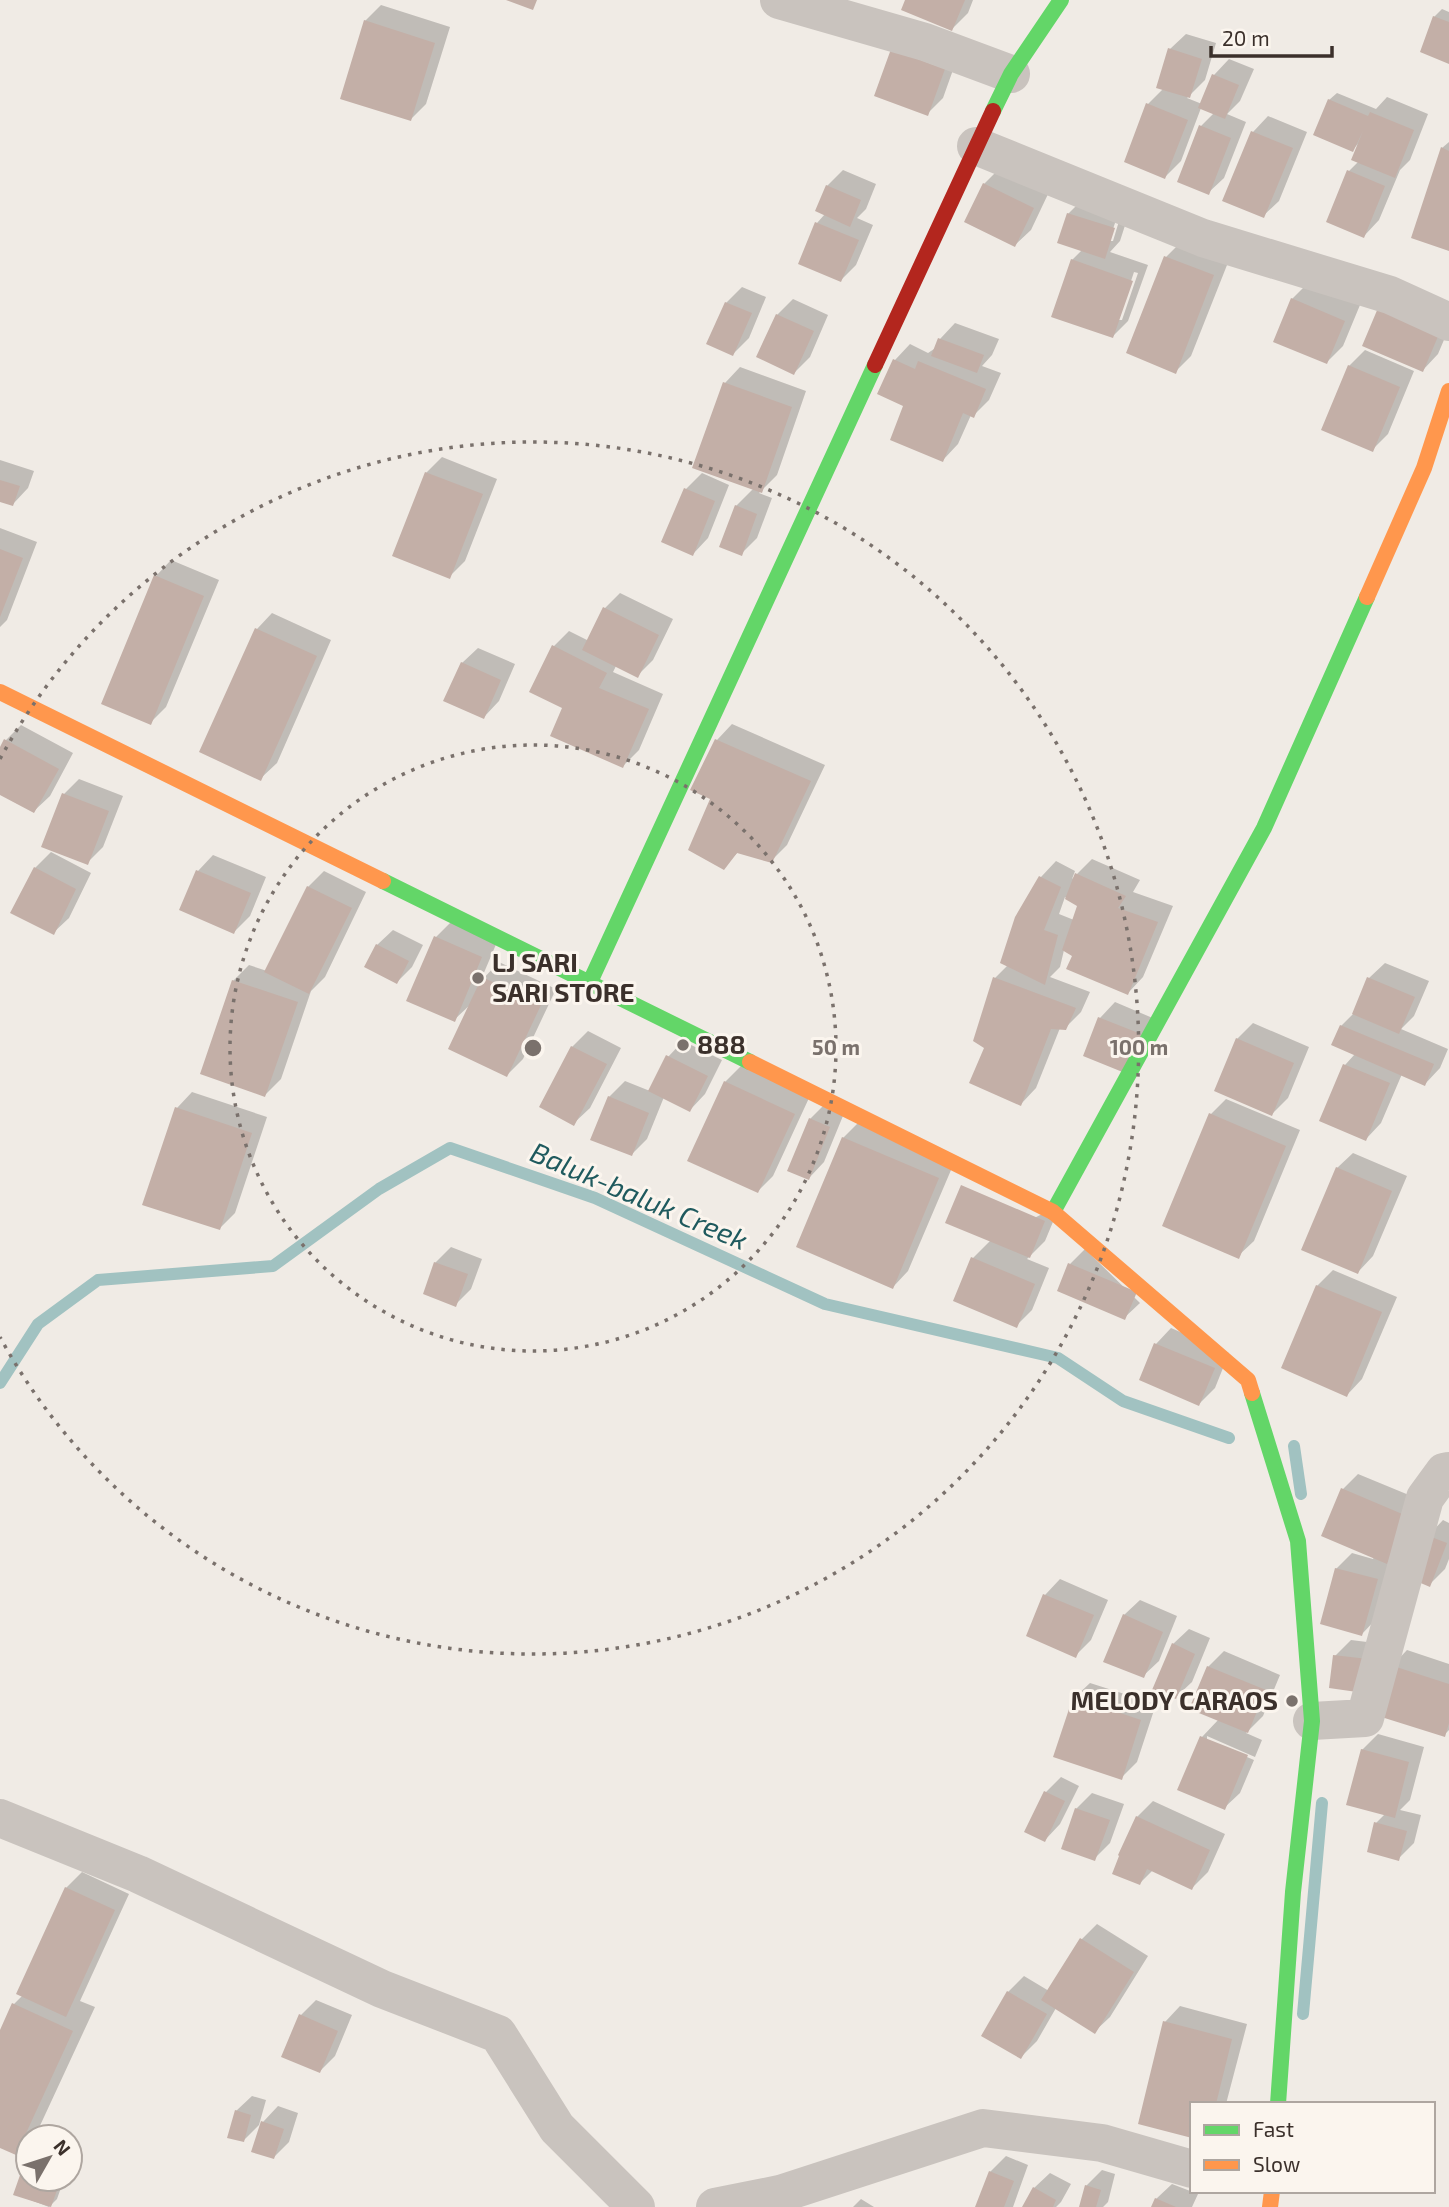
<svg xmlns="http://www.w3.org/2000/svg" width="1449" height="2207" font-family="'Exo 2',sans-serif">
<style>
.shadow{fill:#0003;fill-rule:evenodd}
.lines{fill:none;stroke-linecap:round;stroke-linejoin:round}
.stream{stroke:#a1c2c1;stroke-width:12}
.building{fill:#c3afa7}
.street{stroke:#c9c3be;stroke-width:38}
.fast{stroke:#63d668;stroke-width:16}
.slow{stroke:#ff974d;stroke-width:16}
.jam{stroke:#b3261e;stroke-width:16}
.ring{fill:none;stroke:#7a716c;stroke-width:3.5;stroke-dasharray:3.5 7}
.poi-dot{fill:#7a716c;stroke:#fbf5ee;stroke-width:2.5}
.labels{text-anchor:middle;stroke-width:6;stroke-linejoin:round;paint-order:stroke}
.poi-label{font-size:26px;font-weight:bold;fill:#3b302b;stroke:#fbf5ee;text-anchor:start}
.water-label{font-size:28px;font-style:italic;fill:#1f5a5e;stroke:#fbf5ee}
.centre{fill:#7a716c;stroke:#fbf5ee;stroke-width:3.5}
.ring-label{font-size:21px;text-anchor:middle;font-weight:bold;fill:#7a716c;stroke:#fbf5ee;stroke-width:6;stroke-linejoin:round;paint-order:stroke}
</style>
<rect width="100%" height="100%" fill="#f0ebe5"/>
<path class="shadow" d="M907,0H973L968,13L952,29Z
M381,5L450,27L426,104L411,119L365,21Z
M1442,9L1449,12V62L1434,17Z
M1186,34L1216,43L1205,80L1187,98L1202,104L1214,75L1229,59L1254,69L1240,101L1227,114L1246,122L1224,178L1208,193L1201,126L1214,113L1201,108L1181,161L1165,177L1148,104L1164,88L1170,49Z
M959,53L943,98L927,114L876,95Z
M1337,93L1376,109L1387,97L1428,114L1410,160L1400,170L1379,220L1364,236L1349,171L1359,161L1360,142L1352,150L1329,100Z
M1268,116L1307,132L1279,201L1263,216L1225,200L1253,132Z
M1449,142V249L1442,148Z
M1000,168L1049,192L1031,230L1015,245L984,184Z
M843,170L876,184L866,209L857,218L873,225L856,265L841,280L817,223L825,214L827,186Z
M1084,198L1129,213L1120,241L1110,252L1148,265L1128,321L1113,336L1072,260L1082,250L1068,214ZM1116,220L1119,221L1113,241H1109ZM1134,272L1138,273L1122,320H1118Z
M1182,241L1229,260L1191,356L1176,371L1128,352L1166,257Z
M1308,283L1360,305L1343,346L1327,362L1292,299Z
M742,287L766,297L749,338L733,354L726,303Z
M793,299L828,315L810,357L794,373L777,315Z
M955,323L999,339L992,355L982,366L1001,373L989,400L973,416L971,415L958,444L943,460L906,406L895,360L910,344L928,353L937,347L940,339Z
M1449,328L1438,354L1423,370L1364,345Z
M1365,350L1414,371L1388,434L1372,450L1349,366Z
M740,367L806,391L777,475L759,493L772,498L757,538L741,554L736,506L754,488L725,383Z
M442,457L497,479L465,561L449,577L426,473Z
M0,460L34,471L28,488L13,504L0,500Z
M702,473L729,485L708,538L693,554L664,542L686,489Z
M0,528L37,542L7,620L0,627Z
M171,560L219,580L166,707L150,723L156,576Z
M620,593L673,619L653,660L637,676L616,666L613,672L663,694L639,750L623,766L564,707L554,646L569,631L589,641L605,608Z
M272,613L331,640L277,763L261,778L257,629Z
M478,648L515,664L499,701L484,717L462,663Z
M732,724L825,765L787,845L771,861L739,851L723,868L713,798L717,740Z
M21,725L73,753L50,796L34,811L0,793V751L6,740Z
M79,779L123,796L103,847L87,863L64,794Z
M51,852L91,873L69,918L53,933L35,868Z
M213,855L266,877L250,916L234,932L181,909L198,871Z
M1092,859L1140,880L1133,892L1173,906L1143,977L1128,993L1064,950L1060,967L1050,977L1090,992L1081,1012L1065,1028H1060L1036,1088L1021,1104L986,1047L995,978L1008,965L1017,918L1041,877L1056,861L1075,871L1072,879ZM1065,897L1079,906L1074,920L1059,914Z
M324,871L366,892L325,977L311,991L281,1079L265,1095L233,981L249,965L267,971L308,887Z
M451,922L497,942L480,982L499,962L556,989L523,1059L507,1075L472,1003L454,1020L436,937Z
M393,930L423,945L412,967L397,982L377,945Z
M1385,963L1429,981L1414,1016L1401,1029L1448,1049L1440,1068L1425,1084L1402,1074L1381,1123L1366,1139L1321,1120L1345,1065L1355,1054L1341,1026L1354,1013L1369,978Z
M1115,1002L1155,1019L1140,1056L1100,1018Z
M1253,1023L1309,1047L1288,1098L1272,1114L1216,1090L1237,1039Z
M588,1031L621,1048L590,1108L574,1123L572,1047Z
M683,1041L722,1060L705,1094L690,1110L664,1097L647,1139L632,1154L609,1097L625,1081L650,1091L668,1057Z
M741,1066L809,1098L773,1176L758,1191L725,1082Z
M192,1092L267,1117L235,1213L220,1228L177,1108Z
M1226,1099L1300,1130L1254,1241L1238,1256L1211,1114Z
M826,1103L845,1111L824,1162L809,1178L810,1119Z
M859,1122L954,1163L908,1271L893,1287L843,1138Z
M1353,1153L1407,1176L1373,1256L1358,1272L1337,1168Z
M1060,1205L1045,1241L1027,1259L1049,1268L1032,1310L1016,1326L955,1300L973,1258L991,1240Z
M451,1247L482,1259L471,1289L456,1304L435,1263Z
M1085,1249L1140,1303L1124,1318L1070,1264Z
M1333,1270L1397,1297L1362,1379L1347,1395L1283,1367L1317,1286Z
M1171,1328L1229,1353L1215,1388L1199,1404L1156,1344Z
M1358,1474L1421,1500L1392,1564L1377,1618L1362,1634L1336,1569L1352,1553L1373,1559L1374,1557L1343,1489Z
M1443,1520L1449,1523V1559L1445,1569L1429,1585L1428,1536Z
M1060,1579L1108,1600L1091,1640L1076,1655L1045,1595Z
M1140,1600L1177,1616L1159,1661L1143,1676L1124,1615Z
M1189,1629L1210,1638L1192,1682L1176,1697L1173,1644Z
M1351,1640L1383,1644L1379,1675L1335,1656Z
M1407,1650L1449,1664V1730L1444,1735L1392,1666Z
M1224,1651L1280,1675L1263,1716L1246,1733L1262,1740L1255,1757L1207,1736V1740L1254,1760L1240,1793L1224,1808L1180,1789L1202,1737L1219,1719L1208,1667Z
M1090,1683L1156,1704L1137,1762L1121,1778L1074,1698Z
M1378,1734L1424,1747L1410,1800L1400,1810L1421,1815L1414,1843L1398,1859L1376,1823L1386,1813L1362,1750Z
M1061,1777L1079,1786L1060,1824L1045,1840L1046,1792Z
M1092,1793L1124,1804L1110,1843L1094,1859L1076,1809Z
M1153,1801L1225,1834L1208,1872L1192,1888L1153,1870L1140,1883L1137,1817Z
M82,1872L129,1894L80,2001L95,2007L38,2130L32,2137H28V2141L15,2153L0,2146V2034L14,2004L23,1995L66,1888Z
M1097,1924L1148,1956L1110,2017L1094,2032L1056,2008L1037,2041L1021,2057L1008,1992L1024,1976L1049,1991L1082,1939Z
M316,2000L352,2015L335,2056L320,2071L301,2015Z
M1180,2006L1247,2024L1226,2104H1192L1165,2022Z
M252,2096L266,2100L259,2125L244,2140L236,2111Z
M278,2106L298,2113L289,2142L274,2157L263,2122Z
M1006,2156L1028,2165L1013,2207H977L990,2172Z
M28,2161V2179H64L57,2199L49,2207L15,2194Z
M1102,2170L1115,2174L1108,2202L1103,2207H1080L1086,2186Z
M1050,2173L1071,2184L1061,2202L1056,2207H1025L1034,2188Z
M1172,2184L1198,2194L1192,2207H1153L1156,2199Z
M861,2199L874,2207H853Z"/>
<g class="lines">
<path class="stream" d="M0,1383L38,1324L98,1280L273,1266L379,1189L450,1148L595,1198L825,1304L1058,1358L1123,1401L1229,1438
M1294,1446L1301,1494
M1303,2014L1322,1803"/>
</g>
<path class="building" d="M506,0H537L533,10Z
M905,0H965L952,31L901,10Z
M1433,16L1449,22V64L1420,52Z
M364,20L435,43L411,121L340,99Z
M1168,48L1202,59L1190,98L1156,88Z
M891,49L945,69L928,116L874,96Z
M1212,74L1239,85L1225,119L1198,108Z
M1328,99L1368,116L1370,112L1414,130L1395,178L1351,160L1363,131L1353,152L1313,135Z
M1146,103L1188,120L1165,179L1124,162Z
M1199,125L1231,138L1209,195L1177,182Z
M1251,131L1293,148L1264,218L1222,201Z
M1441,147L1449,151V251L1411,238Z
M1347,170L1385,186L1364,238L1326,222Z
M983,183L1034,208L1015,247L964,222Z
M826,185L861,200L850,227L815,211Z
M1067,213L1115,228L1105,259L1057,243Z
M815,222L859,240L841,282L798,264Z
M1164,256L1214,275L1176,374L1126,353Z
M1071,259L1133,281L1113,338L1051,317Z
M1291,298L1345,321L1327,364L1273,342Z
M725,302L752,313L733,356L706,344Z
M1378,308L1439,334L1423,372L1362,346Z
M776,314L814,331L794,375L756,357Z
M938,338L984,355L977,373L931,356Z
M893,359L915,369L918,361L986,389L974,418L963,413L943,462L890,440L903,406L877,394Z
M1348,365L1400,387L1373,452L1321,430Z
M723,382L792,407L762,493L692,468Z
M425,472L483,494L450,579L392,556Z
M0,480L20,486L13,506L0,502Z
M684,488L715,501L693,556L661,542Z
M735,505L757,514L742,556L719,547Z
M0,549L23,558L0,617Z
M154,575L204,596L151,725L101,704Z
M603,607L659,635L638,678L582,650Z
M255,628L317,656L261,781L199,752Z
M552,645L607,673L599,688L649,709L623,768L550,736L562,708L529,692Z
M461,662L501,680L484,719L443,701Z
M4,739L59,769L34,813L0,795V747Z
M715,739L811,781L772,863L737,853L724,870L688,850L710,799L690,790Z
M62,793L109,811L88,865L41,847Z
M34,867L76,889L54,935L10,913Z
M196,870L251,893L234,934L179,910Z
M1075,873L1126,896L1118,908L1158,922L1128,995L1066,969L1072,956L1062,950L1077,906L1065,899Z
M1039,876L1061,887L1044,930L1058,935L1045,985L1000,963L1015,917Z
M307,886L352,908L309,994L264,972Z
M434,936L482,957L455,1022L406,1001Z
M376,944L409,961L397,984L364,967Z
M482,977L541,1005L507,1077L448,1049Z
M993,977L1076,1008L1066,1030L1051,1029L1021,1106L969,1083L984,1048L973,1041Z
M1367,977L1415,997L1399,1034L1352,1014Z
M232,980L298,1002L265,1097L200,1074Z
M1098,1017L1141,1034L1125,1073L1083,1056Z
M1340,1025L1434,1064L1425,1086L1331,1045Z
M1236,1038L1294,1063L1272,1116L1214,1091Z
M571,1046L607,1064L574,1126L539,1107Z
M666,1055L708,1076L690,1112L648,1091Z
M1343,1064L1390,1083L1366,1141L1319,1121Z
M724,1081L795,1114L758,1193L687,1161Z
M608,1096L649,1113L632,1156L590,1140Z
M175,1107L252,1133L220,1230L142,1205Z
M1209,1113L1286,1146L1239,1259L1162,1226Z
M809,1118L830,1127L809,1180L787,1171Z
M842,1137L939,1178L893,1289L796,1247Z
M1336,1167L1392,1191L1358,1274L1301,1250Z
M961,1185L1045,1221L1030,1258L945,1223Z
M971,1257L1035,1284L1017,1328L953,1301Z
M434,1262L468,1274L456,1307L423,1294Z
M1068,1263L1137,1292L1125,1320L1057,1291Z
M1316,1285L1382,1312L1347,1397L1281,1368Z
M1154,1343L1215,1368L1199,1406L1139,1380Z
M1341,1488L1407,1516L1387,1564L1321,1536Z
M1426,1535L1447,1543L1430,1587L1409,1578Z
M1335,1568L1378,1579L1362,1636L1320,1624Z
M1043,1594L1094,1615L1076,1658L1026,1636Z
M1123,1614L1163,1632L1144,1678L1103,1662Z
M1172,1643L1195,1654L1176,1699L1152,1690Z
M1333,1655L1368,1659L1364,1693L1329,1688Z
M1390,1665L1449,1684V1723L1445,1737L1375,1715Z
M1207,1666L1266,1690L1248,1733L1189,1709Z
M1073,1697L1141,1720L1122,1780L1053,1757Z
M1200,1736L1248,1755L1225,1810L1177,1790Z
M1361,1749L1409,1762L1395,1818L1346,1805Z
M1044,1791L1065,1801L1045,1842L1024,1832Z
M1075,1808L1110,1820L1095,1861L1061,1849Z
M1136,1816L1210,1850L1192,1890L1147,1869L1140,1885L1112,1874L1119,1856L1118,1855Z
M1374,1822L1407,1831L1399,1861L1367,1852Z
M65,1887L115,1910L66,2017L16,1994Z
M1080,1938L1134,1972L1095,2034L1041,2000Z
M1007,1991L1047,2014L1021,2059L981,2036Z
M12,2003L73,2031L16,2155L0,2148V2030Z
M299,2014L338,2031L320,2073L281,2057Z
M1163,2021L1232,2039L1216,2104H1192V2138L1138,2124Z
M235,2110L251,2115L244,2142L227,2138Z
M261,2121L284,2129L274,2159L251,2152Z
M25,2161L28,2162V2179H61L51,2207L13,2195Z
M989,2171L1014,2181L1004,2207H975Z
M1085,2185L1101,2190L1096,2207H1079Z
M1033,2187L1056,2200L1053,2207H1022Z
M1155,2198L1176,2207H1151Z"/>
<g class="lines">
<path class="street" d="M779,0L925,42L1011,74
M976,146L1203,238L1390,295L1449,322
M1312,1721L1365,1718L1425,1498L1444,1472L1449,1471
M0,1818L138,1874L382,1989L498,2034L557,2128L636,2207
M715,2207L780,2194L983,2128L1102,2143L1192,2169"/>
<path class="fast" d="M993,111L1011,74L1061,0
M383,881L750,1062
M590,982L875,365
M1053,1212L1264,828L1367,597
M1252,1393L1298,1541L1312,1721L1293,1892L1278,2104"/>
<path class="slow" d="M1367,597L1424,468L1449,391
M0,692L383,881
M750,1062L1053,1212L1248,1380L1252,1393
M1270,2207L1272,2191"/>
<path class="jam" d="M875,365L993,111"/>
</g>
<g class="ring">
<circle cx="533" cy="1048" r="303"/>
<path d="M0 759A606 606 0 1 1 0 1337"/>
</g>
<g class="poi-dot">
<circle cx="478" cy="978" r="7"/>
<circle cx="683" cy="1045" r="7"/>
<circle cx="1292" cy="1701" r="7"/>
</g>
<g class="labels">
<g class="poi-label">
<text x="492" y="972">LJ SARI<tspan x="492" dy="30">SARI STORE</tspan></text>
<text x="697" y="1054">888</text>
<text x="1278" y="1710" text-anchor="end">MELODY CARAOS</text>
</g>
<g class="water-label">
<text transform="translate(639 1196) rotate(23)" y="10">Baluk-baluk Creek</text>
</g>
</g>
<circle cx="533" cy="1048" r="10" class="centre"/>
<g class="ring-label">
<text x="836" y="1055">50 m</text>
<text x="1139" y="1055">100 m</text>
</g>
<rect x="1190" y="2102" width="245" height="91" fill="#fbf5ee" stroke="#aea6a0" stroke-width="2"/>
<rect x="1204" y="2125" width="35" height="10" fill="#63d668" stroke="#aea6a0" stroke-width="2"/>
<text x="1253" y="2137" font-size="21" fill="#3b302b">Fast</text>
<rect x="1204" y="2160" width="35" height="10" fill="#ff974d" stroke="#aea6a0" stroke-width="2"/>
<text x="1253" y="2172" font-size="21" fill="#3b302b">Slow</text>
<g transform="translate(49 2158) rotate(51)"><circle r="33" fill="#fbf5ee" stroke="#aea6a0" stroke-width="2"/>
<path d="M0-5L12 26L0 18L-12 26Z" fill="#7a716c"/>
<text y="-10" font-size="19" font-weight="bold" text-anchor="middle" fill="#3b302b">N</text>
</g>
<path d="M1211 46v10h121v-10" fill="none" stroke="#3b302b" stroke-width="3.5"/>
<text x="1222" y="46" font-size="21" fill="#3b302b" stroke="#fbf5ee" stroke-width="5" paint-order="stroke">20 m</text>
</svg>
